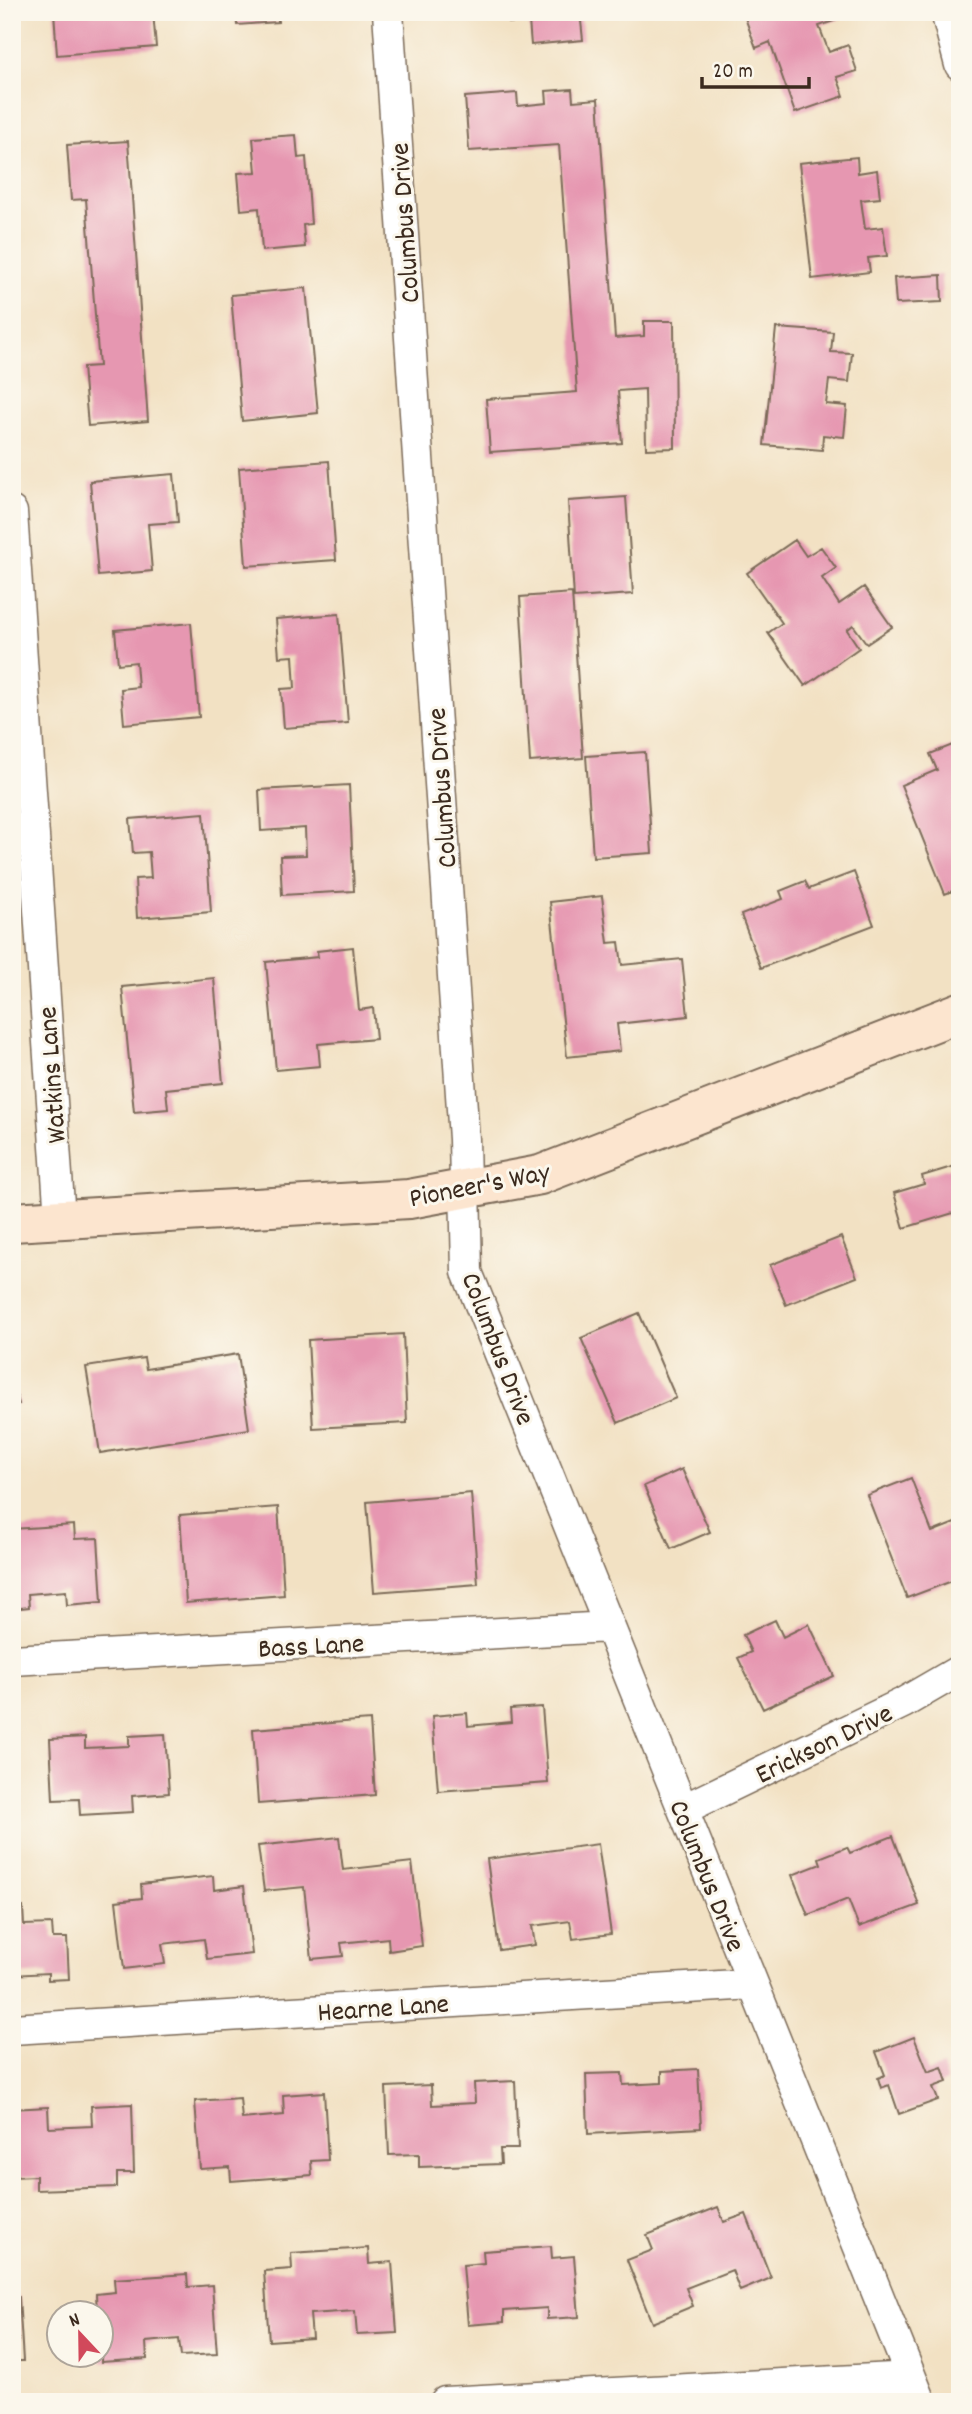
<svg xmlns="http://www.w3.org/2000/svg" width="972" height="2414" font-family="Dekko,sans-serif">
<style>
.building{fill:#e697b1}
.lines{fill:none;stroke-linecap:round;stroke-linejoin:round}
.street-casing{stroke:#7b6a58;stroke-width:33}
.secondary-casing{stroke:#7b6a58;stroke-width:42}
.street{stroke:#fff;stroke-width:30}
.secondary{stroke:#fce5cf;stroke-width:38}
.labels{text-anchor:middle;stroke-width:6;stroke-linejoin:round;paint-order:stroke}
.street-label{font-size:28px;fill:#3b2a1e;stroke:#fbf7ec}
</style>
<rect width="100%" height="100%" fill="#fbf7ec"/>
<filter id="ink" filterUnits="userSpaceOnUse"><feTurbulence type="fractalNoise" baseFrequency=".0143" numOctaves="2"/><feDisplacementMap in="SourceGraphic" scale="14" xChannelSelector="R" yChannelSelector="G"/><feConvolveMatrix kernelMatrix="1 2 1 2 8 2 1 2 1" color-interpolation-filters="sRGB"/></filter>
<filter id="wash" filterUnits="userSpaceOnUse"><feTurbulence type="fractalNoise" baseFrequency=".00686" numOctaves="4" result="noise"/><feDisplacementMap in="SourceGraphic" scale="28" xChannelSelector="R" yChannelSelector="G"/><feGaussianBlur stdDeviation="1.57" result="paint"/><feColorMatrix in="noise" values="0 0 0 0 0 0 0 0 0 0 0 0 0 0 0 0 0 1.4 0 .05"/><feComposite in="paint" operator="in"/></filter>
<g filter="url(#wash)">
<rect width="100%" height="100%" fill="#f2e1c3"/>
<g id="blocks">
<path class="building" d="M54,12H153L156,47L57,55Z
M236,12H278V22L237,25Z
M508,12H580L583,40L531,45L529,21L509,23Z
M743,12H837L840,19L819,26L829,52L848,45L857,71L837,77L844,96L795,113L770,42L756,48Z
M572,89L573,101L598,99L615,338L644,336V321H674L675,448L646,449L645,389L618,391L622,443L490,452L486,399L577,392L559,145L469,151L465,97L517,93L518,106L547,103L546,91Z
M296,135L298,158L306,157L311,224L303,225L305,247L262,251L259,208L241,210L238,173L256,172L253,138Z
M128,141L148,421L88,426L83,367L99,366L86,199L71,200L67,145Z
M857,157L858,173L877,170L880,198L861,200L865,229L883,227L887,256L868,258L870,272L812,279L799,163Z
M941,275L942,302L896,304L894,278Z
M306,288L318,413L242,421L231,295Z
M776,328L833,332L831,352L852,353L849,382L829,380L826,404L847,406L844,437L823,435L822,450L764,445Z
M329,461L336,560L246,566L239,468Z
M174,474L178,522L148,524L152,571L98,576L90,481Z
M626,497L633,594L574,598L568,501Z
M795,540L806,556L821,547L836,568L822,578L839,604L864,587L892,627L867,644L853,625L847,630L859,648L805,686L768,633L782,623L747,573Z
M572,593L583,758L530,762L520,597Z
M339,614L348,723L284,728L281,689L295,688L293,656L279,657L276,619Z
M191,623L199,717L124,724L121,689L138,687L136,662L118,664L115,630Z
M960,742V888L945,894L901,785L937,770L930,754Z
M645,752L652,853L593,857L586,756Z
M349,785L354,891L282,895L280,856L306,855L305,828L261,831L259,790Z
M204,813L211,912L137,918L135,879L151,878L149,852L133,853L130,819Z
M854,872L874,925L761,968L741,915L783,899L780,891L805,881L809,889Z
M602,896L608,943L619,942L622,965L682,959L688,1016L617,1024L620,1051L567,1057L550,902Z
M353,947L359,1010L373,1008L376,1039L318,1044L320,1066L276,1070L266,962L318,957L317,951Z
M214,978L223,1083L166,1089L168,1109L134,1112L122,987Z
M955,1166L960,1183V1211L904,1228L894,1193L924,1184L922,1176Z
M841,1237L857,1277L786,1305L770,1265Z
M639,1313L676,1398L618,1423L581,1338Z
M403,1334L407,1423L313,1428L308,1340Z
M238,1354L249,1429L100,1453L86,1367L144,1358L146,1369Z
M12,1381L19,1404L12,1406Z
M682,1469L710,1532L671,1549L644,1486Z
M911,1478L932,1532L960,1521V1578L907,1598L867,1495Z
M471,1493L478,1584L374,1592L367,1502Z
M278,1507L284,1595L186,1603L180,1515Z
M74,1525L75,1539L98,1538L102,1602L67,1605L66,1591L28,1594L29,1607L12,1609V1529Z
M775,1620L783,1637L809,1624L834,1676L763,1709L738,1658L751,1652L743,1635Z
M542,1707L548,1783L438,1791L432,1716L467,1713L468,1726L511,1722L510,1709Z
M370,1720L375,1795L258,1804L253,1729Z
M165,1734L169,1793L132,1796L133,1812L80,1815L79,1799L53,1800L50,1739L85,1737V1748L129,1746V1736Z
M893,1836L919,1905L859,1927L848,1899L808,1915L792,1875L821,1864L819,1858L847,1847L850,1853Z
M339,1837L343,1870L412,1862L422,1946L389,1951L388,1938L341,1943L343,1956L312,1959L304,1887L264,1891L258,1846Z
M598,1844L611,1934L573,1939L570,1921L532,1926L535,1945L499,1950L487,1859Z
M213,1876L214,1890L244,1886L252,1954L207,1959L204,1939L162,1944L165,1964L124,1969L116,1901L142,1898L141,1884Z
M12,1907H23L24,1925L52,1924L53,1938H67L69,1979L48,1980V1973L12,1975Z
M914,2037L928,2072L942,2067L947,2082L933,2087L938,2100L899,2114L889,2085L881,2088L878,2078L885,2075L876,2052Z
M698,2069L701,2128L588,2134L586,2074L622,2073L623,2085L662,2083V2071Z
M515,2081L518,2149H500L501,2164L419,2167V2154L389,2155L386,2087L431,2085L432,2105L475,2103L474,2083Z
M324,2092L328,2160L311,2161L312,2175L231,2181L230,2167L200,2169L195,2101L240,2098L242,2119L284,2115L283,2095Z
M132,2104L134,2173H117V2187L36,2190V2176L12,2177V2109L48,2107L49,2128L92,2126L91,2106Z
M718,2207L724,2222L746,2214L771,2278L740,2291L732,2270L686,2288L693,2306L652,2323L627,2260L653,2250L647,2235Z
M551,2246L552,2258L574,2256L579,2317L547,2319V2308L504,2311V2322L468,2325L463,2265L484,2263L483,2251Z
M368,2248L369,2264L392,2262L397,2333L357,2335L355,2311L310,2314L312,2338L269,2341L264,2271L292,2269L291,2253Z
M187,2274L188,2287L212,2285L217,2354L181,2356L179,2339L146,2342L147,2359L101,2362L102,2312H97L96,2294L115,2292L114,2279Z
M12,2297H19L23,2361H12Z"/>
</g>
</g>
<g filter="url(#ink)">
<use href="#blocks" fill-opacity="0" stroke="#7b6a58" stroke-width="2"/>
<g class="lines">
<g class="street-casing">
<path id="street" d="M388,12L464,1139L467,1272L921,2402
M946,12L960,65
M12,512L60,1219
M12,1660L609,1627
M684,1809L903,1703L960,1670
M12,2029L753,1984
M445,2402L911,2377"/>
</g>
<g class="secondary-casing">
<path id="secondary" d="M12,1222L409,1199L540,1175L960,1012"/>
</g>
<use href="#street" class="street"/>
<use href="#secondary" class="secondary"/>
</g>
</g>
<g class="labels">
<g class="street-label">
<text transform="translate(403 223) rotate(-94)" y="10">Columbus Drive</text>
<text transform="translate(440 788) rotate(-94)" y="10">Columbus Drive</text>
<text transform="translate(50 1075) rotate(-94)" y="10">Watkins Lane</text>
<text transform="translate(479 1183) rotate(-11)" y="10">Pioneer's Way</text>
<text transform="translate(500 1348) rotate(69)" y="10">Columbus Drive</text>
<text transform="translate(311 1644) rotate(-3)" y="10">Bass Lane</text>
<text transform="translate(823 1742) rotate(-26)" y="10">Erickson Drive</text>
<text transform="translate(709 1875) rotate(68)" y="10">Columbus Drive</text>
<text transform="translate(383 2006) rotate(-4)" y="10">Hearne Lane</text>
</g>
</g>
<rect width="972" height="2414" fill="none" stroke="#fbf7ec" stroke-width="42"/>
<g transform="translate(80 2334) rotate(338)"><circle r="33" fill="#fbf7ec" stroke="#aea59a" stroke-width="2"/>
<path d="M0-5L12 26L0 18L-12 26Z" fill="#d1495b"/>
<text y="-10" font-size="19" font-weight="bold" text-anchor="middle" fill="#3b2a1e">N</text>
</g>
<path d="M702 77v10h107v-10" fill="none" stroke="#3b2a1e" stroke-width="3.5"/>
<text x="713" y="77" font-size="21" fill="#3b2a1e" stroke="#fbf7ec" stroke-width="5" paint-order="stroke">20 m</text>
</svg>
